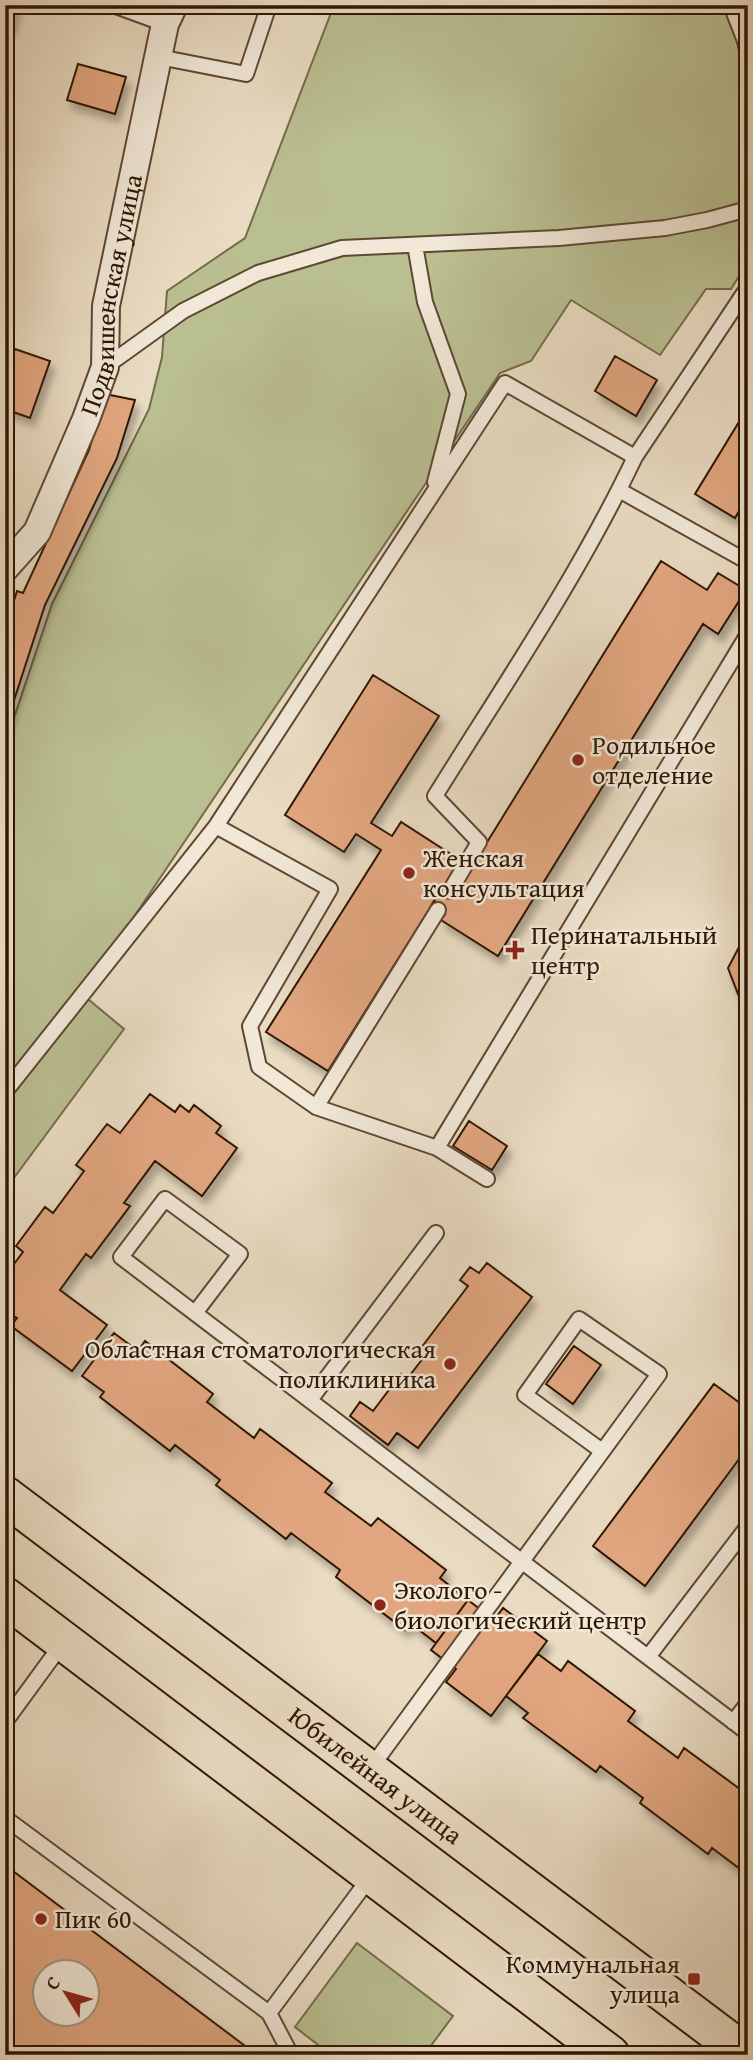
<svg xmlns="http://www.w3.org/2000/svg" width="753" height="2060" font-family="'Gentium Book Plus',serif">
<style>
.green{fill:#babf92;stroke:#746b4a;stroke-width:2}
.building{fill:#e1a680;stroke:#2f1702;stroke-width:2;fill-rule:evenodd;filter:url(#shadow)}
.lines{fill:none;stroke-linecap:round;stroke-linejoin:round}
.service-casing{stroke:#5e4832;stroke-width:18}
.minor-casing{stroke:#5e4832;stroke-width:30}
.trunk-casing{stroke:#2f1702;stroke-width:42}
.service{stroke:#f1e8d8;stroke-width:14}
.minor{stroke:#f1e8d8;stroke-width:26}
.trunk{stroke:#eadcc3;stroke-width:38}
.poi-dot{fill:#8f2418;stroke:#f1e8d8;stroke-width:2.5}
.labels{text-anchor:middle;stroke-width:5;stroke-linejoin:round;paint-order:stroke}
.street-label{font-size:26px;fill:#2f1702;stroke:#f1e8d8}
.poi-label{font-size:26px;fill:#2f1702;stroke:#f1e8d8;text-anchor:start}
</style>
<defs>
<filter id="shadow"><feDropShadow dx="4.5" dy="8" stdDeviation="3.5" flood-color="#0004"/></filter>
</defs>
<rect width="100%" height="100%" fill="#eadcc3"/>
<filter id="stains"><feTurbulence type="fractalNoise" baseFrequency=".00286" numOctaves="4"/><feColorMatrix values="0 0 0 0 .2 0 0 0 0 .09 0 0 0 0 .02 0 0 0 .5 -.17"/></filter>
<radialGradient id="worn" r=".72"><stop offset=".6" stop-color="#630" stop-opacity="0"/><stop offset="1" stop-color="#630" stop-opacity=".3"/></radialGradient>
<path class="green" d="M334,5H748V262L731,289H706L660,355L571,300L531,361L500,373L82,994L124,1029L5,1190V745L52,604L149,409L162,357L167,291L245,238Z
M357,1943L453,2016L424,2055H331L295,2027Z"/>
<path class="building" d="M5,5H16L10,28L5,27Z
M78,64L126,77L115,114L67,100Z
M15,349L50,361L30,418L5,409V375Z
M615,356L657,380L636,416L595,391Z
M105,394L135,400L117,458L45,605L5,728V629L17,591L23,593L89,450Z
M742,417L748,421V496L735,518L695,494Z
M661,561L707,590L718,573L746,590L718,634L703,624L498,956L441,920L445,914L431,906L443,886L455,894Z
M373,675L439,716L371,823L392,836L401,822L460,860L328,1071L266,1032L381,850L356,834L344,852L285,815Z
M748,930V1020L728,968Z
M150,1094L175,1112L180,1105L189,1112L194,1105L221,1126L216,1133L237,1148L202,1196L155,1161L124,1203L130,1206L91,1258L86,1254L60,1290L107,1325L72,1371L11,1326L17,1318L5,1310V1276L23,1252L16,1246L45,1207L53,1213L84,1171L76,1165L107,1124L120,1133Z
M469,1121L507,1146L492,1170L453,1146Z
M487,1263L532,1297L418,1448L397,1433L388,1445L350,1416L360,1402L373,1411L401,1374L407,1379L427,1353L421,1348L468,1286L460,1280L470,1267L479,1273Z
M114,1333L138,1351L145,1341L213,1394L207,1402L254,1438L260,1429L332,1483L325,1492L371,1526L378,1518L446,1570L440,1578L468,1600L436,1643L410,1623L405,1630L336,1577L340,1570L291,1533L286,1539L216,1485L220,1480L175,1445L170,1451L100,1397L104,1392L82,1376Z
M574,1346L601,1365L573,1404L546,1384Z
M714,1384L748,1409V1447L645,1586L593,1546Z
M468,1600L494,1620L503,1608L547,1641L491,1716L446,1682L456,1669L431,1650Z
M538,1654L561,1671L568,1661L635,1711L628,1721L678,1758L684,1748L748,1795V1804L744,1808L748,1811V1875L712,1848L708,1854L640,1803L643,1798L600,1766L596,1772L523,1718L528,1713L506,1696Z
M5,1865L257,2055H5ZM46,1972H88V2014H46Z"/>
<g class="lines">
<g class="service-casing">
<path id="service" d="M113,5L165,24
M731,5L745,41L748,55
M159,57L246,74L269,5
M415,245L425,302L458,394L435,482
M105,367L183,311L258,273L342,248L559,238L665,228L707,220L748,209
M619,490L748,562
M216,826L330,889L250,1026L259,1067L316,1107L437,1148L748,634
M450,891L479,842L435,796C504,685 579,575 635,457
M5,1092L216,826L505,383L635,457L748,287
M316,1107L438,910
M437,1148L487,1179
M195,1313L240,1254L165,1199L121,1257C330,1417 539,1574 748,1733
M310,1400L436,1233
M648,1657L748,1526
M5,1722L62,1644
M733,1722L748,1703
M370,1769L659,1374L579,1319L525,1395L602,1451
M5,1818L269,2013
M291,2055L269,2013L371,1876"/>
</g>
<g class="minor-casing">
<g id="minor">
<path id="s1" d="M5,568L37,532L86,419L105,367L106,306L165,24L174,5"/>
</g>
</g>
<g class="trunk-casing">
<g id="trunk">
<path id="s2" d="M5,1496L747,2055"/>
<path d="M5,1597L610,2055"/>
</g>
</g>
<use href="#service" class="service"/>
<use href="#minor" class="minor"/>
<use href="#trunk" class="trunk"/>
</g>
<g class="poi-dot">
<circle cx="578" cy="760" r="7"/>
<circle cx="409" cy="873" r="7"/>
<path d="M511.5 939.5h7v7h7v7h-7v7h-7v-7h-7v-7h7z"/>
<circle cx="450" cy="1364" r="7"/>
<circle cx="380" cy="1605" r="7"/>
<circle cx="41" cy="1919" r="7"/>
<rect x="687" y="1972" width="14" height="14" rx="3.5"/>
</g>
<g class="labels">
<g class="street-label">
<text dy="9" stroke="none"><textPath href="#s1" startOffset="299">Подвишенская улица</textPath></text>
<text dy="9" stroke="none"><textPath href="#s2" startOffset="464">Юбилейная улица</textPath></text>
</g>
<g class="poi-label">
<text x="592" y="754">Родильное<tspan x="592" dy="30">отделение</tspan></text>
<text x="423" y="867">Женская<tspan x="423" dy="30">консультация</tspan></text>
<text x="531" y="944">Перинатальный<tspan x="531" dy="30">центр</tspan></text>
<text x="436" y="1358" text-anchor="end">Областная стоматологическая<tspan x="436" dy="30">поликлиника</tspan></text>
<text x="394" y="1599">Эколого -<tspan x="394" dy="30">биологический центр</tspan></text>
<text x="55" y="1928">Пик 60</text>
<text x="680" y="1973" text-anchor="end">Коммунальная<tspan x="680" dy="30">улица</tspan></text>
</g>
</g>
<rect width="753" height="2060" fill="none" stroke="#eadcc3" stroke-width="28"/>
<rect x="7" y="7" width="739" height="2046" fill="none" stroke="#2f1702" stroke-width="3.5"/>
<rect x="14" y="14" width="725" height="2032" fill="none" stroke="#2f1702" stroke-width="2"/>
<g transform="translate(66 1993) rotate(307)"><circle r="33" fill="#f1e8d8" stroke="#a39482" stroke-width="2"/>
<path d="M0-5L12 26L0 18L-12 26Z" fill="#8f2418"/>
<text y="-10" font-size="19" font-weight="bold" text-anchor="middle" fill="#2f1702">С</text>
</g>
<rect width="100%" height="100%" filter="url(#stains)"/>
<rect width="100%" height="100%" fill="url(#worn)"/>
</svg>
